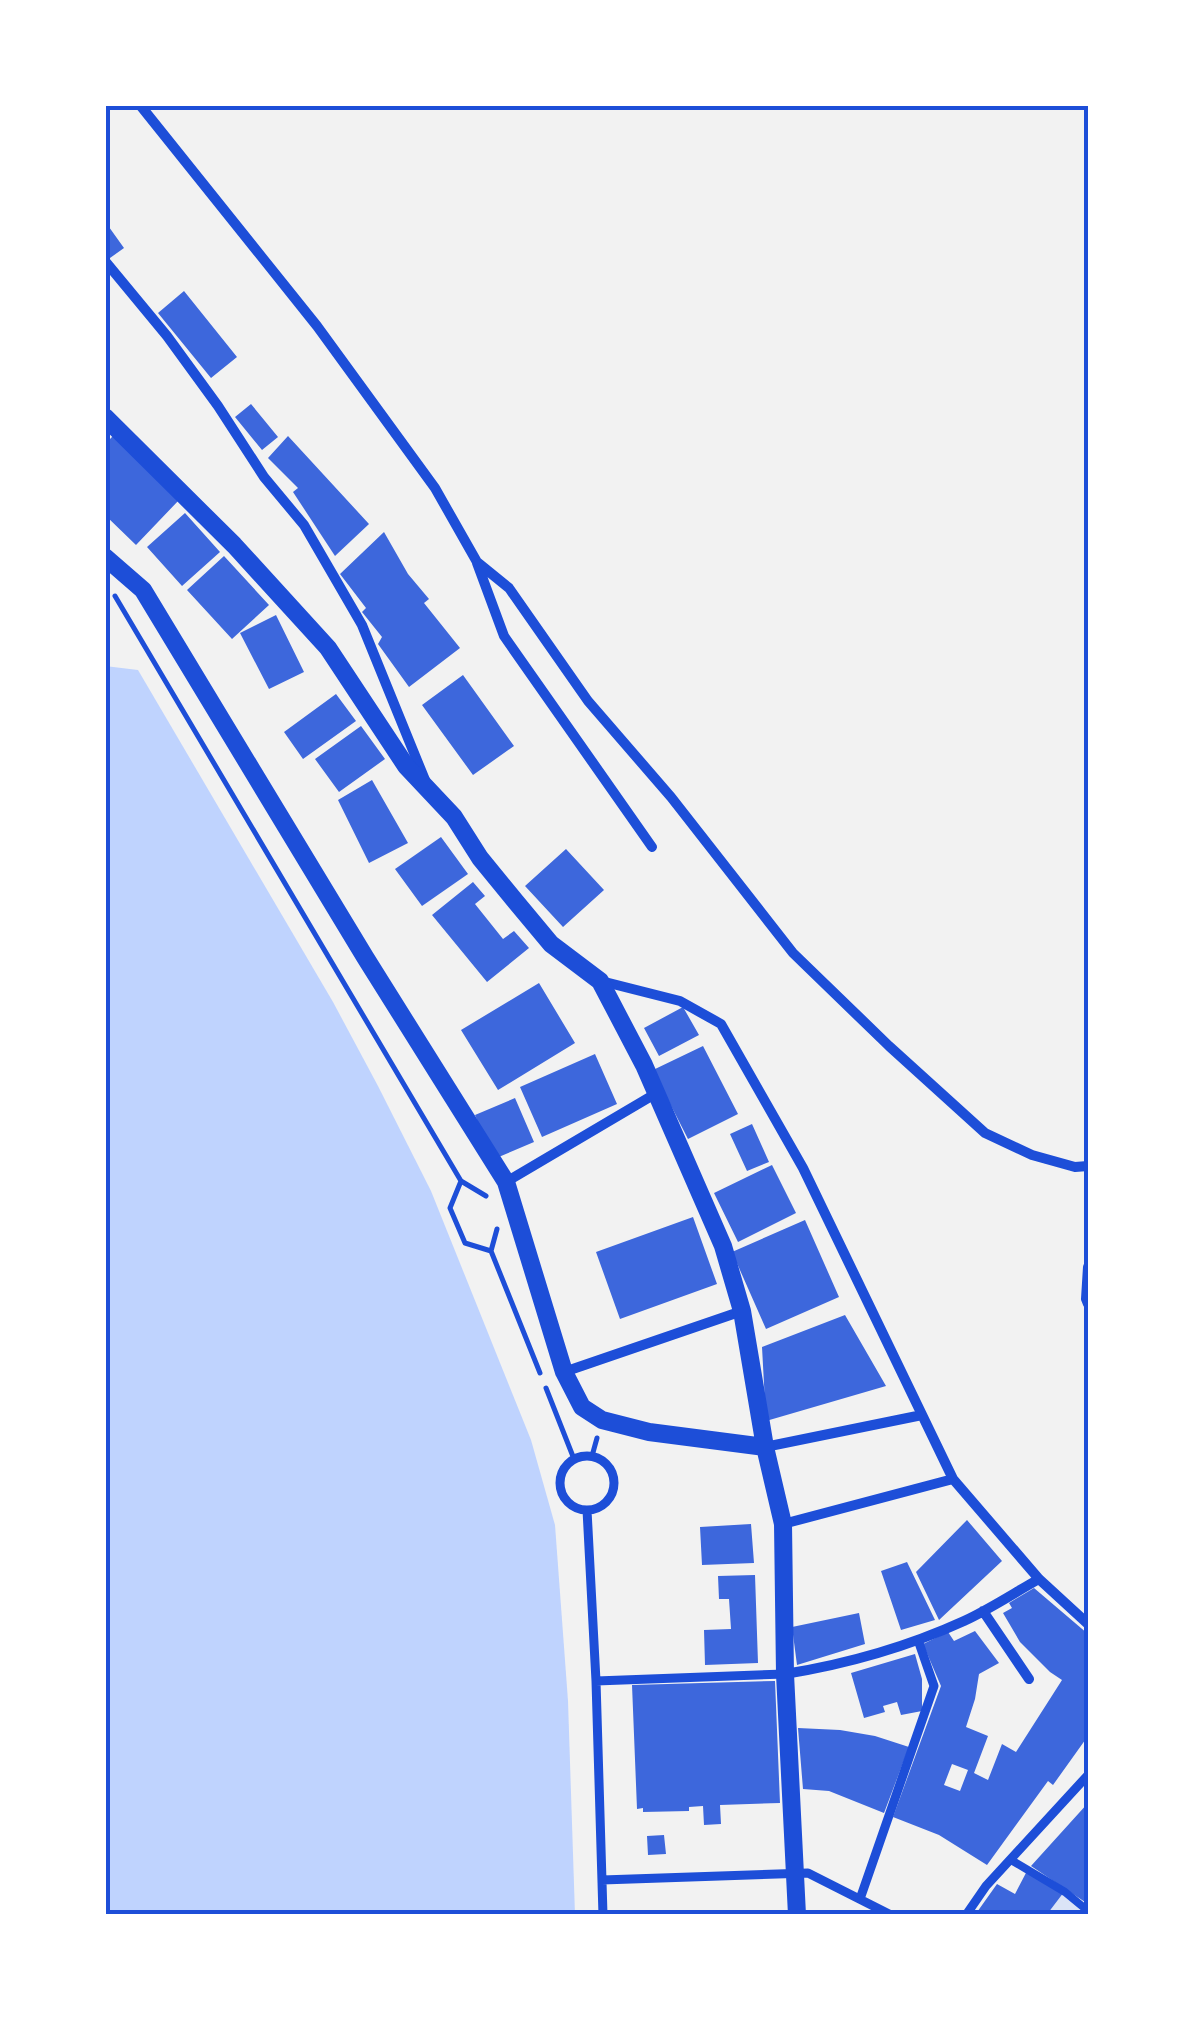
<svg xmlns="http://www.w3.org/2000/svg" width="1193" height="2020" font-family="'Titillium Web',sans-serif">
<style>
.green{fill:#dbe4f7}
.water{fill:#bfd3fe}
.building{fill:#3d67dc;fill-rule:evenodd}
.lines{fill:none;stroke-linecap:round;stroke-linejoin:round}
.path{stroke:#1d4ed8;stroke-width:5}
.service{stroke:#1d4ed8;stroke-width:8}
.pedestrian{stroke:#1d4ed8;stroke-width:9}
.minor{stroke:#1d4ed8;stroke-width:10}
.tertiary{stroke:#1d4ed8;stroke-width:18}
.neatline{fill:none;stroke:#1d4ed8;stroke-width:4}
</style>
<rect width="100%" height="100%" fill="#f2f2f2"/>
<path class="green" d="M1064,1892L1084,1915H1050L1048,1913Z"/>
<path class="water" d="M105,666L138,670L333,1002L378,1086L431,1191L531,1440L555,1525L568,1701L575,1915H105Z"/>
<path class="building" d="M109,227L124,248L110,258L105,251V230Z
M184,291L237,357L211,378L158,313Z
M251,404L278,437L262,450L235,417Z
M113,436L179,500L136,545L105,515V444Z
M288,436L369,524L335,556L293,492L298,488L268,458Z
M185,513L220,552L182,586L147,547Z
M384,532L408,574L429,599L424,603L460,648L409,687L378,644L382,637L362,612L366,608L340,574Z
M224,556L269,605L232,639L187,590Z
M276,615L304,672L269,689L240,633Z
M463,675L514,746L473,775L422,705Z
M336,694L356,721L303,759L284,732Z
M361,726L385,759L339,792L315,759Z
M372,780L408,843L369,863L338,800Z
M441,837L468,874L422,906L395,869Z
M566,849L604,890L563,927L525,886Z
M473,882L485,896L475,904L503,939L514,931L529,948L487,982L432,915Z
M539,983L575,1043L498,1090L461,1030Z
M683,1007L699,1035L659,1056L644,1028Z
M703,1046L738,1114L688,1139L653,1070Z
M595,1054L617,1104L542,1137L520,1087Z
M515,1098L534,1142L494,1159L475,1115Z
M752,1124L769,1162L747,1171L730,1134Z
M772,1165L796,1213L738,1242L714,1193Z
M693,1217L717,1284L620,1319L596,1252Z
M805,1220L839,1297L766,1329L732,1252Z
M845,1315L886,1386L766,1421L762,1347Z
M967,1520L1002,1561L939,1620L916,1572Z
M751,1524L754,1563L702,1565L700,1527Z
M907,1562L935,1620L901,1630L881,1571Z
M755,1575L758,1663L705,1665L704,1630L731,1629L729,1599H719L718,1576Z
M1034,1588L1088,1634V1736L1053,1785L1048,1781L987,1865L939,1835L893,1817L941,1686L923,1644L948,1632L954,1641L975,1631L999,1663L979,1674L975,1699L966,1727L988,1736L974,1773L988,1780L1002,1744L1016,1752L1062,1680L1050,1672L1020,1642L1003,1613L1012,1608L1009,1603ZM952,1764L968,1770L960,1791L944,1785Z
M859,1613L865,1644L797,1665L792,1627Z
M915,1654L922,1679V1711L901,1715L897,1702L883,1706L885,1712L864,1718L851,1673Z
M775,1681L780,1803L720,1805L721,1824L704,1825L703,1806L689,1807V1811L643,1812V1808L637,1809L632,1685Z
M798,1728L840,1730L875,1736L909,1747L884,1813L829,1791L803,1789Z
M1088,1803V1904L1031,1866Z
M664,1835L666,1854L648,1855L647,1836Z
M1027,1871L1064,1892L1048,1913L1050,1915H975L997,1884L1015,1894Z"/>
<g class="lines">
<path class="path" d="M115,596L461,1181L486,1196
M461,1181L450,1208L465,1243L491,1251
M497,1229L491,1251L540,1373
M546,1388L574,1459
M592,1456L597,1438"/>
<path class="service" d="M1011,1860L1065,1892L1088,1911"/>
<path class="pedestrian" d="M560 1483a27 27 0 1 1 54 0a27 27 0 1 1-54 0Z
M587,1510L596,1681L603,1915
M596,1681L785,1674
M602,1880L808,1873L891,1915
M860,1899L934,1686L918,1640
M966,1915L986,1886L1088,1775"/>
<path class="minor" d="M140,105L317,326L435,488L477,562L509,588L588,701L671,797L793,953L889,1046L985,1133L1032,1155L1075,1167L1088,1166
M105,261L167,336L218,406L264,477L304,525L362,625L425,780
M477,563L504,636L652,847
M601,981L680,1001L721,1024L803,1168L953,1479L1039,1579L1088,1624
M506,1182L655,1094
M1088,1267L1086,1299L1088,1304
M564,1372L742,1311
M765,1447L922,1415
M783,1524L953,1479
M983,1611L1029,1679
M785,1674C847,1664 907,1647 964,1621C990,1609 1014,1593 1039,1579"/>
<path class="tertiary" d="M105,417L234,545L328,648L406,766L454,817L480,858L516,902L551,944L600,981L644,1065L723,1246L742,1311L765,1447L783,1524L785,1674L797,1915
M105,557L143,590L365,957L506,1182L564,1372L582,1407L602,1420L649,1432L765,1447"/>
</g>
<rect width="1193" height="2020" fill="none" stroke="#ffffff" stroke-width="215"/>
<rect x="108" y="108" width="978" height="1804" class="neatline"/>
</svg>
